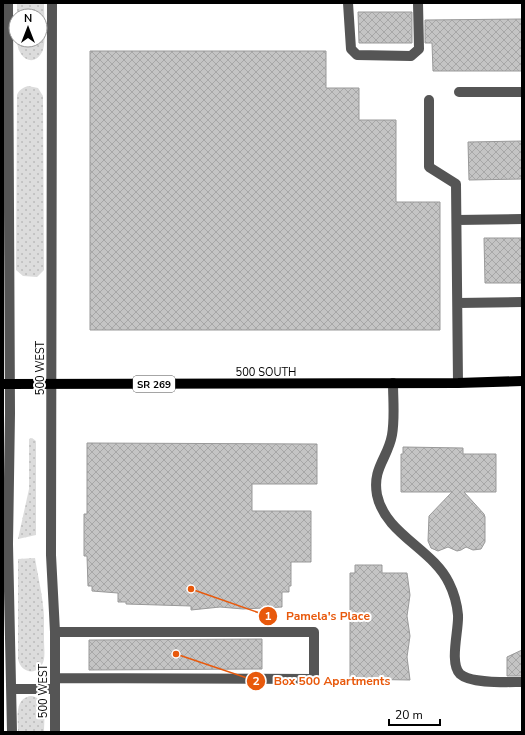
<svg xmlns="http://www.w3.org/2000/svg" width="525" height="735" font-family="'Nunito Sans',sans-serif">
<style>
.grass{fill:url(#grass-dots)}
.building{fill:url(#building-cross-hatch);stroke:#999}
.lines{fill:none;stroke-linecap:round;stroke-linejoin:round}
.minor{stroke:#555;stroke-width:10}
.major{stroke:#000;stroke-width:10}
.labels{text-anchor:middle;stroke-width:4;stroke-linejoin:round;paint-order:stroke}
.shield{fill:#fff;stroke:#4c4c4c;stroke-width:1}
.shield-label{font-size:10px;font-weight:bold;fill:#000}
.street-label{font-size:11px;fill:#000;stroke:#fff}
.leader{fill:none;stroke:#e8590c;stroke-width:1.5}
.callout-dot{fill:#e8590c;stroke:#fff;stroke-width:1.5}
.mark-label{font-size:12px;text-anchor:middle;font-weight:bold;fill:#fff}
.callout-label{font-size:12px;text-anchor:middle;font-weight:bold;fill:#e8590c;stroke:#fff;stroke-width:4;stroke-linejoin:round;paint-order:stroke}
</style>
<defs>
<pattern id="grass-dots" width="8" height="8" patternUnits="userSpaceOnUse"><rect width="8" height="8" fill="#dcdcdc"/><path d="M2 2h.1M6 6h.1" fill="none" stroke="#bbb" stroke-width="1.8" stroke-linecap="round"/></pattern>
<pattern id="building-cross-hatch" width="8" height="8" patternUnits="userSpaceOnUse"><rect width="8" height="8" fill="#c4c4c4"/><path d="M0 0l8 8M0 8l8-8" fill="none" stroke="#a7a7a7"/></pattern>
</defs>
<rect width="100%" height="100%" fill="#fff"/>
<path class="grass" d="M17,3H44C44,14 46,42 43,50C35,69 17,59 17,40H40V16H17Z
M28,86L38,88L43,96L44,270L37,277L23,276L16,270L17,95C19,90 22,88 28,86Z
M32,438L36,441V535L18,539L29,489V439Z
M35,558C38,577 43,597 44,616C44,624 44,632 44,640C44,646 45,653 44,659C41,676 21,675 18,659V559Z
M31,696C48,698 44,719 44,732H18C18,719 14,698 31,696Z"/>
<path class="building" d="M358,12H412V43H359Z
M522,19V71H433L432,43H425V20Z
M90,51H326V88H359V120H396V202H440V330H90Z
M522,141V179L469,180L468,142Z
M484,238H522V283H485Z
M87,443L317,444V484H252V511H311V562H291V586H289V592H282V607L243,609L220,607L191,610V606L126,604V602H118V593L92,591V586H88L87,556H84V514H87Z
M403,447L463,448V454H496V492H464L484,514L485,517V542L481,549L473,550L466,547L461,550L457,551L448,547L438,551L431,548L428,541L429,516L452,492H401V454H403Z
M355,565H382V573H407L410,595L407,616L410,636L407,657L410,680L350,679V573H355Z
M262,639V669L89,670V640Z
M522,650V676H507V657Z"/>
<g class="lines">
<path class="minor" d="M8,3L10,413L8,544L12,732
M52,3L51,555L55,632V732
M348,3L351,49L357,55L411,56L419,49L418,3
M459,92H522
M429,100V167L456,184L458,383
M457,220L522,219
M458,303L522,302
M393,383C393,400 395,418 392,435C388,458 372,468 377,495C385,534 433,549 449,583C454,593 457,604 458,615C459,630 449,663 460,674C471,684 507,682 522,682
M55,632H314V679L55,678
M12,689H55"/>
<path class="major" d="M3,384L458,383L522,381"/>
</g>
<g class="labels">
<rect class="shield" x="133" y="376" width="42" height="16" rx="3"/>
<g class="shield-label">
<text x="154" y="388">SR 269</text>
</g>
<g class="street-label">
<text transform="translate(40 368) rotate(-90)" y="4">500 WEST</text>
<text x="266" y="376">500 SOUTH</text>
<text transform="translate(43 691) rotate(-90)" y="4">500 WEST</text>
</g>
</g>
<path class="leader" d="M191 589L268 616M176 654L256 681"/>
<g class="callout-dot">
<circle cx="191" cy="589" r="4"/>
<circle cx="176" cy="654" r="4"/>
<circle cx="268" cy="616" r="10"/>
<circle cx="256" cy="681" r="10"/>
</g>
<g class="mark-label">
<text x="268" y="620">1</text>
<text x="256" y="685">2</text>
</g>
<g class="callout-label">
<text x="328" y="620">Pamela's Place</text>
<text x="332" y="685">Box 500 Apartments</text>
</g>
<rect width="525" height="735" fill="none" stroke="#000000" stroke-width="8"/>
<g transform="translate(28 28)"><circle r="19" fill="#ffffff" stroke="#999999"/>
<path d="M0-3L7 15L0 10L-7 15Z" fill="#000000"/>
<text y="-6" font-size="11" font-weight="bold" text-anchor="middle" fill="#000000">N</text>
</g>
<path d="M389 719v6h51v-6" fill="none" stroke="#000000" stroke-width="2"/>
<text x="395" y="719" font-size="12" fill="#000000" stroke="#ffffff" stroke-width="3" paint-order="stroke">20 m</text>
</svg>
